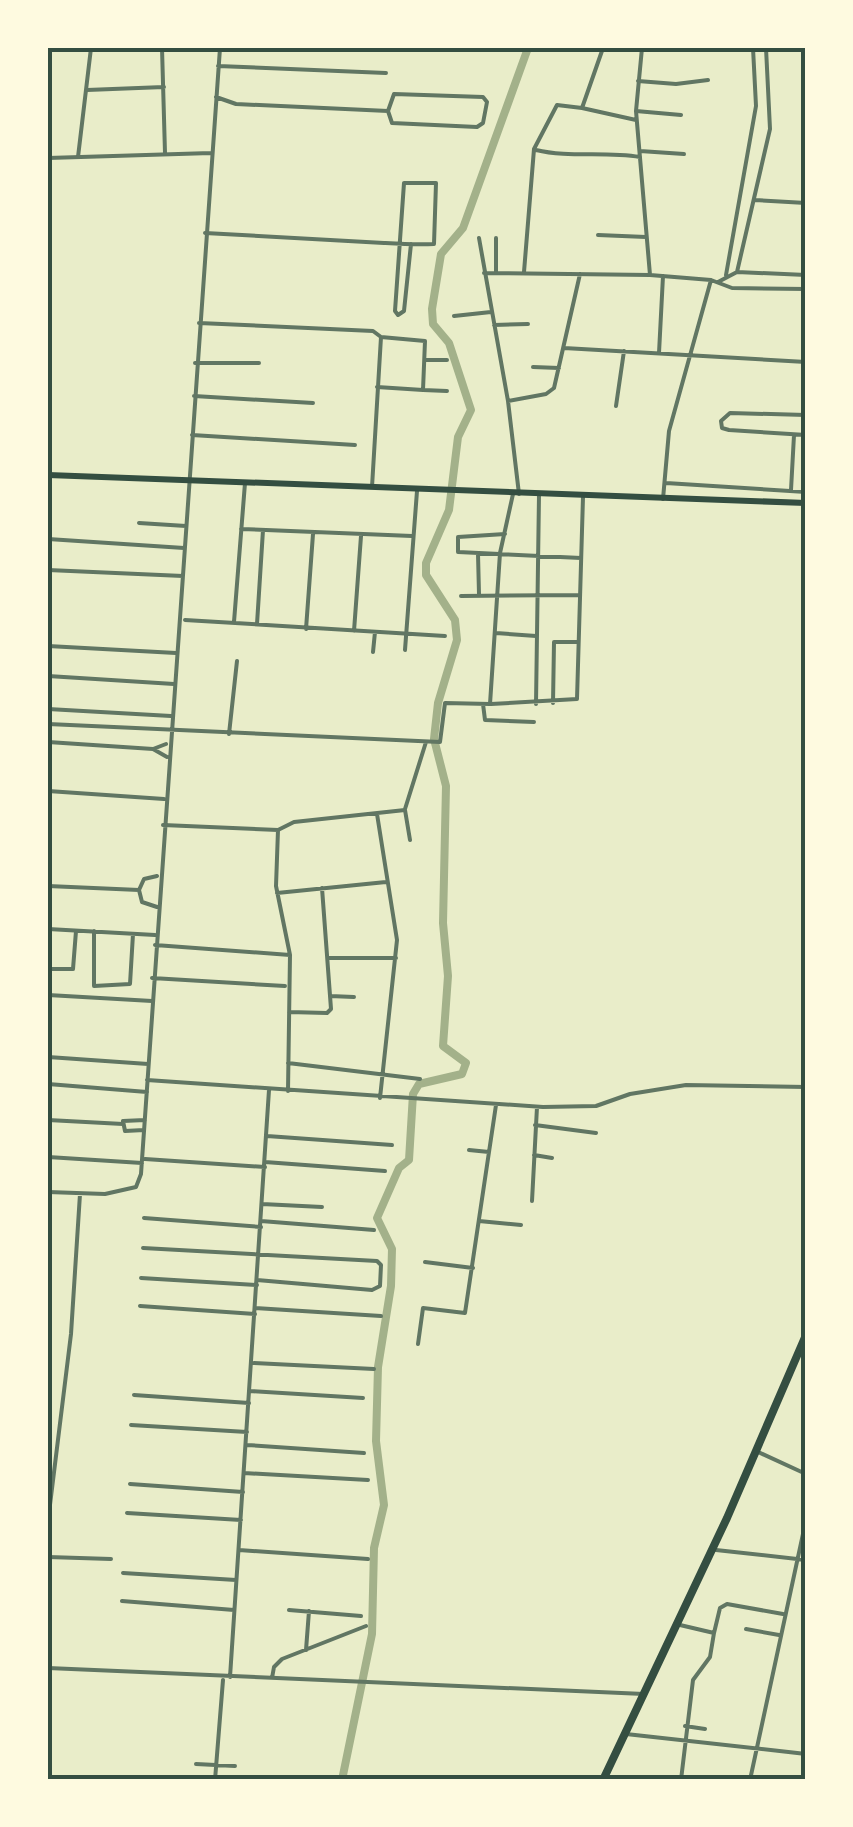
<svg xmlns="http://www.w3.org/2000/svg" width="853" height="1827" font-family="'Noto Sans',sans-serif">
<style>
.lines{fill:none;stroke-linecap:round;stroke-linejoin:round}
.canal{stroke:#a3b18a;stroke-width:8}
.minor{stroke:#617663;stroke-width:4}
.secondary{stroke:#344e41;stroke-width:6}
.trunk{stroke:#344e41;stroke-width:8}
.neatline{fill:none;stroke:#344e41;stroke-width:4}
</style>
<rect width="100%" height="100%" fill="#e9edc9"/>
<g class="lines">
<path class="canal" d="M342,1780L372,1634L374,1548L384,1505L376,1441L378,1367L391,1286L392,1249L377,1218L399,1168L409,1160L413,1094L419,1084L462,1074L466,1063L443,1046L448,976L443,923L446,786L434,739L438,703L457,640L455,620L426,575V563L449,510L458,437L471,410L449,343L433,324L432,309L441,254L463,228L528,48"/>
<path class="minor" d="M162,48L165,153
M642,48L636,111L650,275
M218,66L386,73
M638,81L676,84L708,80
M87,90L164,87
M394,94L483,97L487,102L483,123L477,127L392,123L388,111Z
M216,97L236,104L388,111
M582,108L636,120
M636,111L681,115
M536,150C569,158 605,151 640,157
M640,151L684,154
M78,157L91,48
M48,158L211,153
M755,200L806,203
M205,233L384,243C401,244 417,245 434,244L436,183H404L395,311L398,315L404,311L411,244
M598,235L646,237
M479,238L508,401L519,494
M496,272V238
M524,272L534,149L557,105L582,108L603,48
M737,272L770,129L766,48
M484,273L650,275L711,280L732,288L806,289
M726,275L756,106L753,48
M718,282L737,272L806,275
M454,316L491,312
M199,323L373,331L381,337L425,341L423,390L377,387
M494,325L528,324
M564,348L806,362
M659,353L663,276
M426,360H447
M195,363H259
M533,367L559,368
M423,390L447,391
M194,396L313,403
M508,401L546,394L554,388L580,274
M616,406L624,351
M806,415L730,413L721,421L722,428L729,430L806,435
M192,435L355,445
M666,483L806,492
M372,487L381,337
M791,490L794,435
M663,499L669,431L711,280
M139,523L186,526
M241,529L412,536
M505,534L458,537V552L581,558
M48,539L184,548
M478,554L479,594
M48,570L183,576
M461,596L579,595
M185,620L445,636
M234,622L245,483
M257,624L263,530
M306,629L313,534
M354,631L361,536
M496,633L536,636
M48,646L176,653
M405,650L417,491
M373,652L375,632
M48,676L174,684
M48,692L49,677
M553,703L554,642H578
M483,704L485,720L534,722
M491,704L577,699L583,497
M536,704L539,495
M48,709L171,716
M48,724L440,742L445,703L490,704L500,553L513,494
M229,734L237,661
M48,742L153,749
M166,744L153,749L167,757
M48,791L164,799
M405,809L426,742
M377,814L397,940L380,1098
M163,825L278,830
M278,830L276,886L290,955L288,1091
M278,830L294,822L405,810L410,840
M48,886L139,890
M277,893L386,882
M157,907L142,902L139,890L144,879L157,876
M48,929L155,935
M94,931V986L130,984L133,934
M155,945L290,955
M328,958H396
M48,969H73L76,931
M152,978L285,986
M48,995L152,1001
M330,996L354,997
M289,1012L327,1013L331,1009L322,888
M48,1057L148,1064
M288,1063L420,1079
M147,1080L543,1107L596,1106L630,1094L686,1085L806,1087
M48,1084L147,1092
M48,1120L123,1124
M535,1125L596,1133
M144,1130L125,1131L123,1121L145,1120
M267,1136L392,1145
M469,1150L489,1152
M534,1155L552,1158
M48,1157L142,1163
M145,1159L265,1167
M265,1162L385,1171
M48,1192L105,1194L136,1187L141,1174L220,48
M532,1201L537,1107
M262,1204L322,1207
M144,1218L261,1227
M261,1221L374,1230
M479,1221L521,1225
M143,1248L377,1261L381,1265L380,1286L372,1290L257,1280
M425,1262L473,1268
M141,1278L257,1285
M140,1306L255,1314
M255,1308L381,1316
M418,1344L423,1308L465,1313L496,1105
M254,1363L374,1369
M250,1391L363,1398
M134,1395L249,1403
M131,1425L247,1432
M247,1445L364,1453
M756,1451L806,1474
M244,1473L368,1480
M130,1484L243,1492
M127,1513L241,1520
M48,1521L71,1334L80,1194
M239,1550L368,1559
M716,1550L806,1560
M48,1557L111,1559
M123,1573L236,1580
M122,1601L234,1610
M289,1610L361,1616
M680,1625L714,1633L720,1608L727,1604L783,1614
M746,1629L779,1635
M306,1650L309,1611
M48,1668L644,1694
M230,1677L269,1090
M272,1678L274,1667L282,1659L366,1626
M685,1726L705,1729
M626,1734L806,1754
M196,1764L235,1766
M215,1780L223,1680
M681,1780L693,1680L710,1657L714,1633
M750,1780L806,1520"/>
<path class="secondary" d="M48,475L806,503"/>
<path class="trunk" d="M603,1780L727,1518L806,1335"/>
</g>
<rect width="853" height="1827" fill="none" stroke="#fefae0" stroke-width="100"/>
<rect x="50" y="50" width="753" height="1727" class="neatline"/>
</svg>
